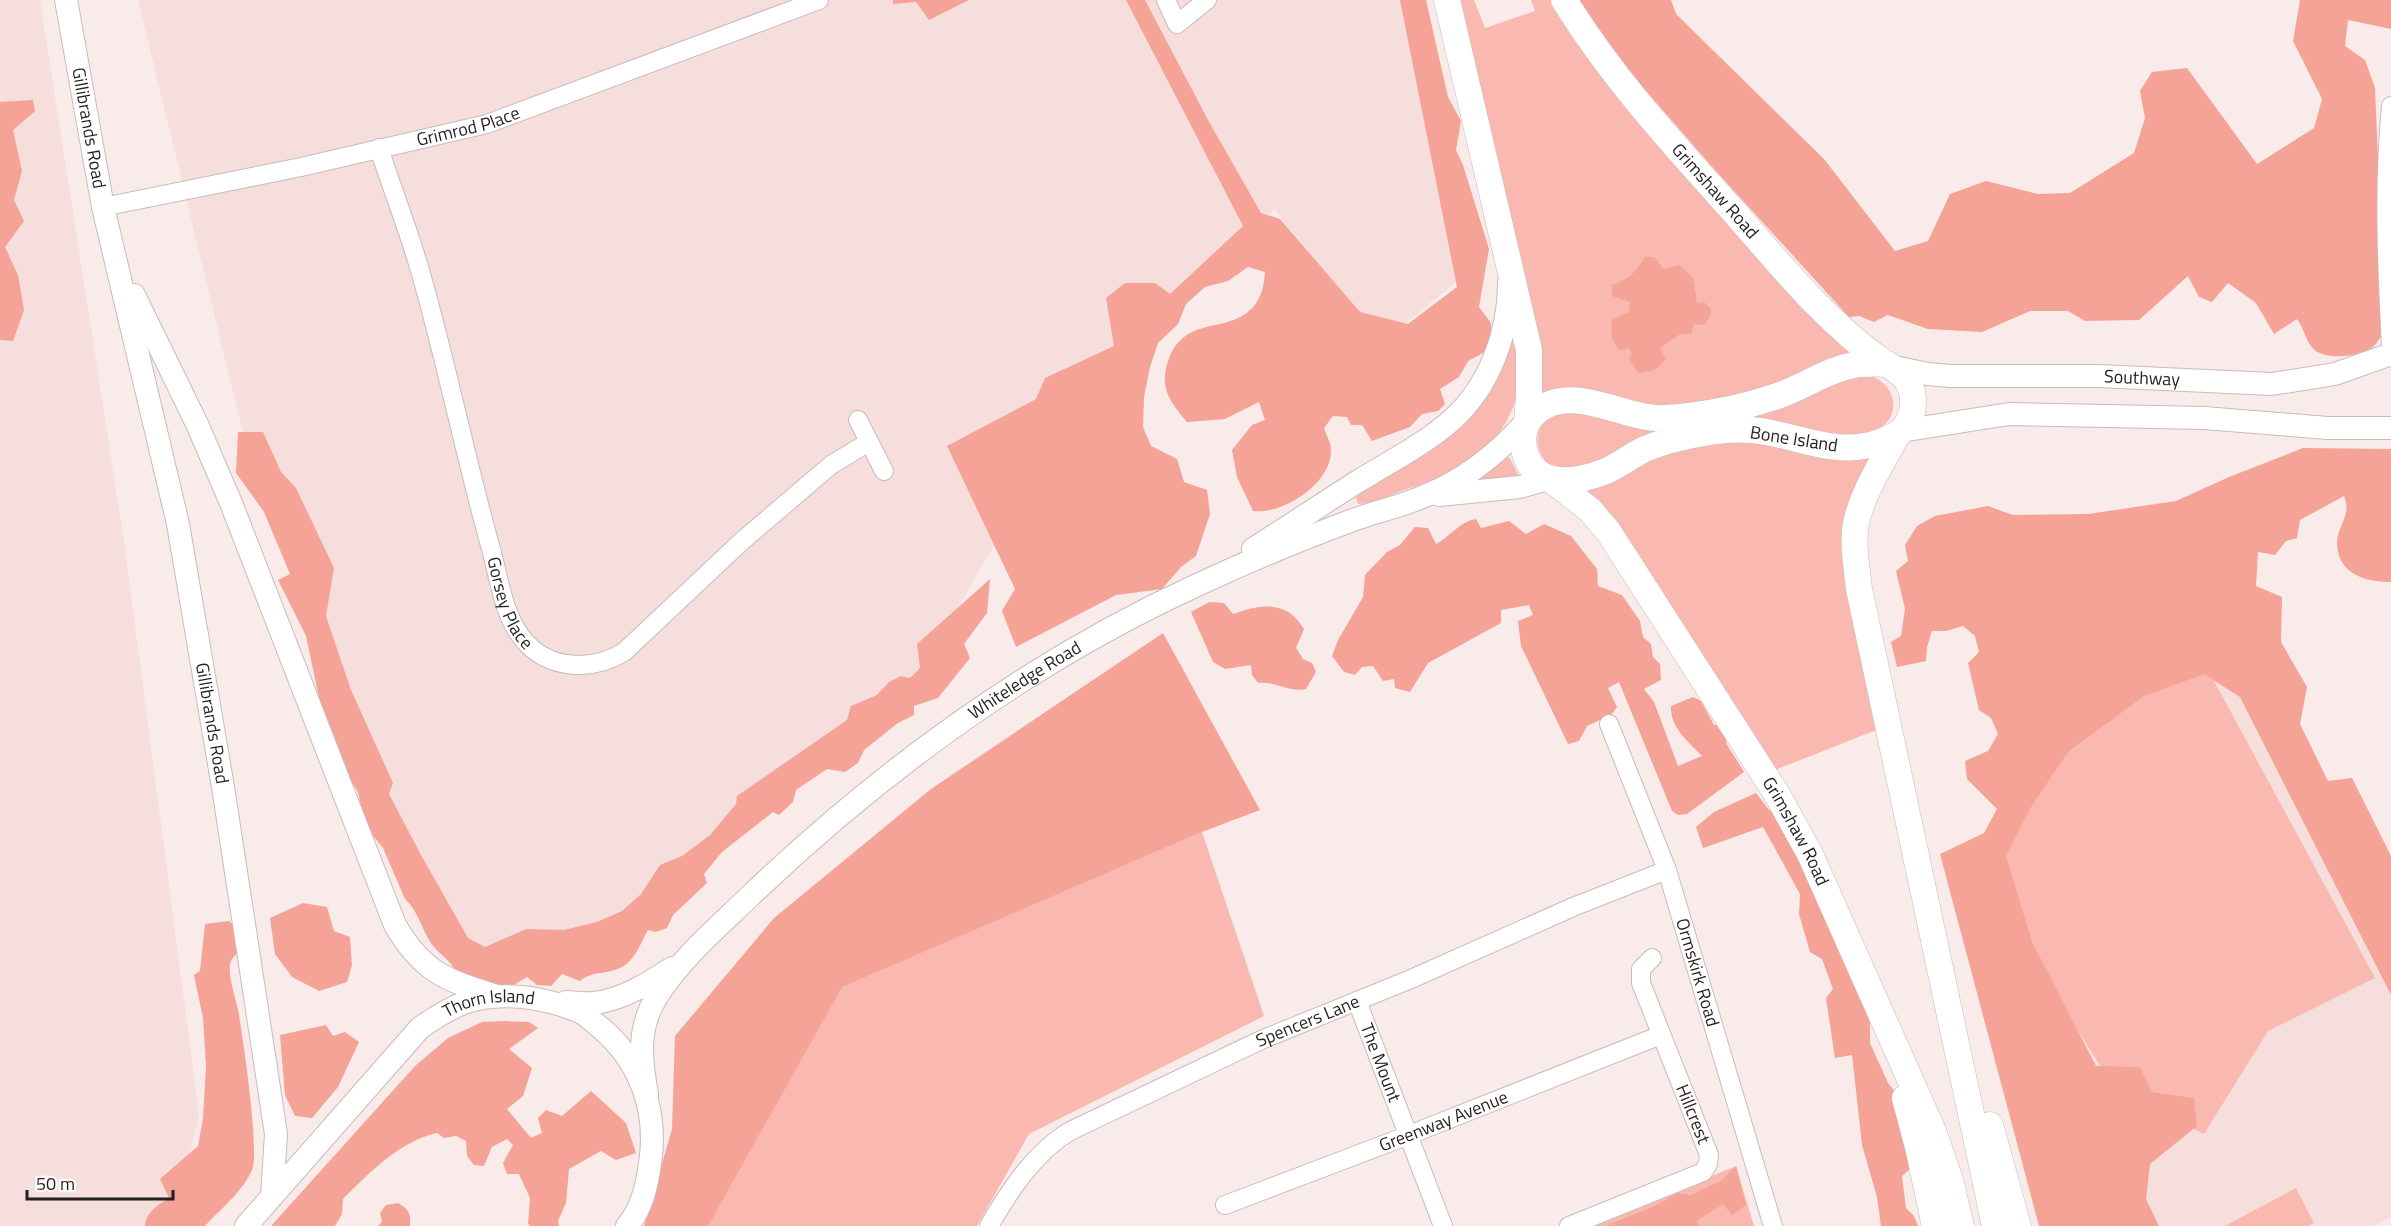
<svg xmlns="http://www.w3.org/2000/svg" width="2391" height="1226" font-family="'Titillium Web',sans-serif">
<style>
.built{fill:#f5dedb}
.green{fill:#fab9b0}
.forest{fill:#f5a297}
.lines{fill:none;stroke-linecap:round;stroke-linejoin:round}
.minor-casing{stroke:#c8bbb9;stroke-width:20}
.tertiary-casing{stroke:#c8bbb9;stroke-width:24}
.secondary-casing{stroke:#c8bbb9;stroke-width:27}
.minor{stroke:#fff;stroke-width:18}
.tertiary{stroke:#fff;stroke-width:22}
.secondary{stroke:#fff;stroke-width:26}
.labels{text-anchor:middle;stroke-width:4.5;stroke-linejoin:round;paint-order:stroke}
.street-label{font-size:18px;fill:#241f1f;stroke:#fefbfb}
</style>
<rect width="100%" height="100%" fill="#f9ebe9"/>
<path class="built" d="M0,0H40L124,541L199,1115L173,1226H0Z
M138,0H1421L1478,264L1381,343L1274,209L1084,392L906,696L593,953L454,949L250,462Z
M2216,646L2391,970V1217L2373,1226H2125L2002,804Z"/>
<path class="green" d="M1457,0H1474L1485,28L1535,11L1531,0H1553L1848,351V354L1762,391L1683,404L1654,407L1542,392Z
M1510,343H1516C1517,359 1520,378 1517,394C1505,447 1455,475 1407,489C1392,494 1373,504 1358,504L1355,494L1438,442Z
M1871,376C1894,384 1902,411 1882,427C1874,434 1856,436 1846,436C1837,436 1827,433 1818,431C1795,427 1772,423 1749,419L1748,416L1847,377Z
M1580,412L1664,432C1635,446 1605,464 1574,470C1534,476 1523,420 1561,413C1567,412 1574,412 1580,412Z
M1744,439L1873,454L1858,487L1879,729L1775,770L1613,517L1587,490L1663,453Z
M1507,457L1510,458L1518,474L1517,477L1480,481L1479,478Z
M2207,668L2375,978L2268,1031L2204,1134L2118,1094L2024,945L2001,856L2062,750L2146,689Z
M1202,832L1264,1016L1029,1134L977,1226H700L841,987Z
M1736,1166L1754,1226H1591Z
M2296,1188L2314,1223L2307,1226H2225Z"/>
<path class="forest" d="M893,0H969L929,20L916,2L893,4Z
M1126,0H1145L1208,120L1261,213L1280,219L1360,312L1408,324L1457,287L1400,0H1426L1448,97L1461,121L1456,150L1463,165L1489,249L1479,307L1491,323V338L1483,353L1468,361L1459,377L1440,389L1445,404L1438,411L1422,414L1410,427L1372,441L1362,425H1351L1347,417L1333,416L1324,428C1326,435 1331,443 1331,450C1332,483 1283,515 1253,511L1237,477L1232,450L1252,425L1265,420L1259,402L1225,419L1187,422C1170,401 1159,389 1168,361C1185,313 1228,336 1254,306C1262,296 1264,285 1265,272L1248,267L1228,281L1205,287L1186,304L1178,324L1158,343L1150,367L1144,397L1143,427L1151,446L1177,459L1184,482L1207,490L1210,514L1196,556L1181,567L1162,589L1116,595L1016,647L1002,611L1015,589L947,446L1036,399L1045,378L1114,346L1106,298L1125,283H1155L1170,294L1243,226Z
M1579,0H1671L1676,14L1824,159L1895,251L1928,241L1950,194L1986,181L2038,194L2070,193L2134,153L2145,118L2140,91L2152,72L2187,68L2257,164L2314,128L2322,99L2293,41L2300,0H2391V29L2348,20L2345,46L2365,60L2375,88L2385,328C2382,333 2379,341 2375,345C2364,357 2329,360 2316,351C2305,343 2305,329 2297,319L2274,334L2256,303L2228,283L2212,302L2199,297L2188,276L2139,320L2085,321L2068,311H2030L1982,332L1928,329L1888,315L1874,322L1859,316L1849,317L1715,170L1626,68Z
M33,100L35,111L13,130L22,171L14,200L24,221L5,247L18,275L24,310L13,341L0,340V102Z
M1645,257H1654L1664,269L1679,265L1693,278L1697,303L1704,302L1711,309L1710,317L1704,325L1694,324L1691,334H1680L1660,348L1666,359L1655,370L1638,373L1629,358L1632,353L1628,347L1623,350H1619C1611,339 1610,333 1612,320L1629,312L1630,302L1612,296V285C1629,279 1636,272 1645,257Z
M238,432H263L281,472L296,488L334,568L326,616L351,690L393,783L389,794L421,855L468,938L485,947L526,929L564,930L597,922L622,911L641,894L660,865L682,856L710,835L736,804L737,796L847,720L851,706L877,695L889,682L901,676L910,678L920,668L917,644L990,579L987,613L964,644L970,658L938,698L914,706V715L898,723L864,750L858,763L845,772L827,769L796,790L793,802L779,815L773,812L722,852L704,874L707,883L673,915L667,928L656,932L648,930C641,943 634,962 620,968C605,975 594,970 580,981L562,974L551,986L537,985L527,977L507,989L456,972C451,959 436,953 429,940C421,926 417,910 405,899L383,848L374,837L363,815L358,792L346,773L325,726L306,636L278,580L290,574L264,512L236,473Z
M2303,448L2391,449V582C2365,582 2337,574 2337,542C2338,524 2352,516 2344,496L2300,520L2297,538L2286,541L2275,555L2258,552L2256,586L2282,597L2281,642L2307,687L2300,724L2328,781L2352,778L2391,856V995L2240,697L2204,674L2144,696L2068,752L2031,807L2006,856L2032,942L2096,1066L2140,1067L2152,1092L2194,1098L2197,1126L2150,1164L2146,1199L2159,1226H2039L1940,854L1984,833L1997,809L1967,779L1965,761L1988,751L1998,734L1991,718L1979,710L1968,663L1979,652L1975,636L1963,626L1946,631H1932L1927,647L1926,661L1897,667L1891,642L1901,636L1905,609L1896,571L1908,561L1905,545L1917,526L1935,516L1988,506L2013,515L2088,514L2176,501L2229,477Z
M1476,519L1481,528L1509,521L1526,534L1544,524L1571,536L1597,569L1598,586L1622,595L1640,621L1643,637L1651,644L1653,657L1660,664L1661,680L1644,689L1654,702L1678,766L1702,756C1688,741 1670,728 1671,706L1693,697L1701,701L1714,725H1722L1728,736L1726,743L1744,772L1687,814L1678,815L1672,811L1619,682L1608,688L1617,707L1611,715L1587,726L1579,741L1568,744L1521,646L1518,621L1533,615L1529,605L1501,610V623L1428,663L1410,692L1395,688L1394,679L1383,681L1373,666L1362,667L1355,675L1344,672L1332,656L1338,640L1363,597L1365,575L1387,552L1400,545L1415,527L1428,528L1436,544C1451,536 1459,522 1476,519Z
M1209,602L1224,603L1233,614C1262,604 1287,600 1304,629L1296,648L1303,659L1312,663L1316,672L1306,689C1289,693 1276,681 1258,683L1252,675L1251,665L1225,669L1213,662L1191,612Z
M1163,633L1260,810L1202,832L842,987L708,1226H644L672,1129L675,1036L774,918L931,789Z
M1756,793L1770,811L1784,813L1875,1010L1870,1022V1043L1888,1083L1904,1103L1911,1168L1902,1176L1906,1208L1914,1216L1918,1226H1881L1877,1197L1862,1145L1852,1055L1835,1058L1826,998L1833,989L1822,959L1810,952L1799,914L1800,894L1763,827L1703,848L1696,827L1714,812Z
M303,903L327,907L334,931L350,937L352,965L347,982L319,991L292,977L275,954L270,918Z
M229,921L240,931L244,948C239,952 233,956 231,961C226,973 237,1001 239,1015C243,1040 260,1152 252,1170C243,1191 221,1209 205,1226H145C146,1212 158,1205 169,1198L160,1179L198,1146L203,1118L206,1066L203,1018L194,975L200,971L205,924Z
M504,1021L529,1022L538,1028L509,1049L532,1068L523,1096L507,1109L531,1138L542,1133L538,1118L546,1110L562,1116L591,1091L626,1123L636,1153L616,1160L601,1151L569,1169L566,1203L558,1221L559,1226H530L528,1223L530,1198L519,1174H507L503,1163L513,1145L507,1139L492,1147L484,1166L474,1165L467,1156L466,1141L456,1136L444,1138L437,1133C400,1141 369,1173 343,1199L342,1214L335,1226H271L415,1066L448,1038L482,1022Z
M326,1025L333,1036L345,1032L359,1042L338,1087L312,1118L295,1116L285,1095L280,1035Z
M1736,1166L1746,1205L1732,1215L1723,1204L1697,1221L1699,1226H1606L1659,1204L1677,1193L1691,1195L1721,1181Z
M398,1203C409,1209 411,1214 410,1226H378L382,1222L380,1213L386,1205Z"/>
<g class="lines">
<g class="minor-casing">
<g id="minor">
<path d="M1166,0L1177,24L1207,0"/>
<path d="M2391,106C2383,186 2387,268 2391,349"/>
<path id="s1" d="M379,148C393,192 411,236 423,281C448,370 466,460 491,549C499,578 503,614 522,638C547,670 591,672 624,652L742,541L831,465L869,442"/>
<path id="s2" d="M103,207L301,167L487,124L819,0"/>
<path d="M858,420L884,471"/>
<path id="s3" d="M1609,724L1667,870L1773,1226"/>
<path id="s4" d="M1357,1001L1443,1226"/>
<path id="s5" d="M1225,1205L1409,1135L1661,1035"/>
<path id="s6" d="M989,1226C1009,1191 1035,1152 1070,1131L1261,1040L1411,979L1573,907L1667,870"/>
<path d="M1569,1226L1703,1172L1708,1164L1709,1155L1641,983V969L1652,958"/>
</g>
</g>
<g class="tertiary-casing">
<g id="tertiary">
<path id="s7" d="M66,0L103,207L178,524L223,787L276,1134L272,1196"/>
<path d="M134,295L197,424L231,503L395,925C423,973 446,980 497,996"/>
<path id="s8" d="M1889,366L1928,374L1951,376H2098L2272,384L2335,374L2391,354"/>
<path d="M1901,431L2009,414L2204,418L2328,428H2391"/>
<path d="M1439,495L1520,487L1548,479"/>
<path d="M1253,549C1288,527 1322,504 1357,482C1389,462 1425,444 1453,419C1490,385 1509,332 1509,283"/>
<path d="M566,1002C575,1002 585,1004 594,1003C622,1000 649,983 672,968"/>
<path id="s9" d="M647,1094C641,1061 637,1029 656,998C680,959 717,928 750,896C881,771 1030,662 1195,586C1244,563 1294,542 1345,523C1372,512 1401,507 1427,495C1466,479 1496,455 1524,424"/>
<path id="s10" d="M246,1226L420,1028C434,1018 448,1009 464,1003C485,995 509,995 531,998C548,1001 564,1005 580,1012C587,1015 594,1023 601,1028C641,1062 658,1112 650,1163C647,1185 642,1209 627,1226"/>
</g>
</g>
<g class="secondary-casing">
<g id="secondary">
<path d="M1447,0L1529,350V398L1527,421"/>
<path id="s11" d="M1564,0C1612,78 1674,145 1735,213C1782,267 1827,323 1886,364"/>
<path d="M1858,364C1867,364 1877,363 1886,364C1891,365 1896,371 1901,374C1918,388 1916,417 1901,431C1896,436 1884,441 1877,443C1834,457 1795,434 1752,430C1728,428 1699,433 1676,439C1665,441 1655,445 1645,449C1632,455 1620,465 1606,471C1579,482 1535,490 1525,453C1518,429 1529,412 1552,403C1586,391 1630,421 1667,418C1706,415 1747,407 1783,394C1811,383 1827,370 1858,364Z"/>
<path d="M1898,433C1883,462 1863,491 1856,523C1852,545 1857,568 1859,589L1995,1226"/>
<path id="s12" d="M1553,481L1590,510L1608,531L1778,796L1810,854L1933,1131L1950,1180L1961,1226"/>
<path d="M1905,1098L1919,1151L1935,1226"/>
<path d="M1990,1125L2018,1226"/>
</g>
</g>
<use href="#minor" class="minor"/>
<use href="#tertiary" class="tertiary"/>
<use href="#secondary" class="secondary"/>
</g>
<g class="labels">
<g class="street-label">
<text dy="6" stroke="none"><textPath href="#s2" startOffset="374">Grimrod Place</textPath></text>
<text dy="6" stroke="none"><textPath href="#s7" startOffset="130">Gillibrands Road</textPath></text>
<text dy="6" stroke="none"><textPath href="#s11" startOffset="244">Grimshaw Road</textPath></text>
<text dy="6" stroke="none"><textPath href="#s8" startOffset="254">Southway</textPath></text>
<text transform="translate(1794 439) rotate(9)" y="6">Bone Island</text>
<text dy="6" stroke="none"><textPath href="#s1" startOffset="474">Gorsey Place</textPath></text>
<text dy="6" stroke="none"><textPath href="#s9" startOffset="588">Whiteledge Road</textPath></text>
<text dy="6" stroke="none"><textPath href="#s7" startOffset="738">Gillibrands Road</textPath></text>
<text dy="6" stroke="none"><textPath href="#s12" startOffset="429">Grimshaw Road</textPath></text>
<text dy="6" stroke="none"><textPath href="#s3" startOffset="264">Ormskirk Road</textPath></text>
<text dy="6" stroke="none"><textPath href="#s10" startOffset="339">Thorn Island</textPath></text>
<text dy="6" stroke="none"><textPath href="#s6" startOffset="388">Spencers Lane</textPath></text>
<text dy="6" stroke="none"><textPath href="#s4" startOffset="66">The Mount</textPath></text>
<text transform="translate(1693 1114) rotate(68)" y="6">Hillcrest</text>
<text dy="6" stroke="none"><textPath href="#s5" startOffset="234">Greenway Avenue</textPath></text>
</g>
</g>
<path d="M27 1190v9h146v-9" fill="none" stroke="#241f1f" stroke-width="3"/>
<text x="36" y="1190" font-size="18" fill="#241f1f" stroke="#fefbfb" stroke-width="4.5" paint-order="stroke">50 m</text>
</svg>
